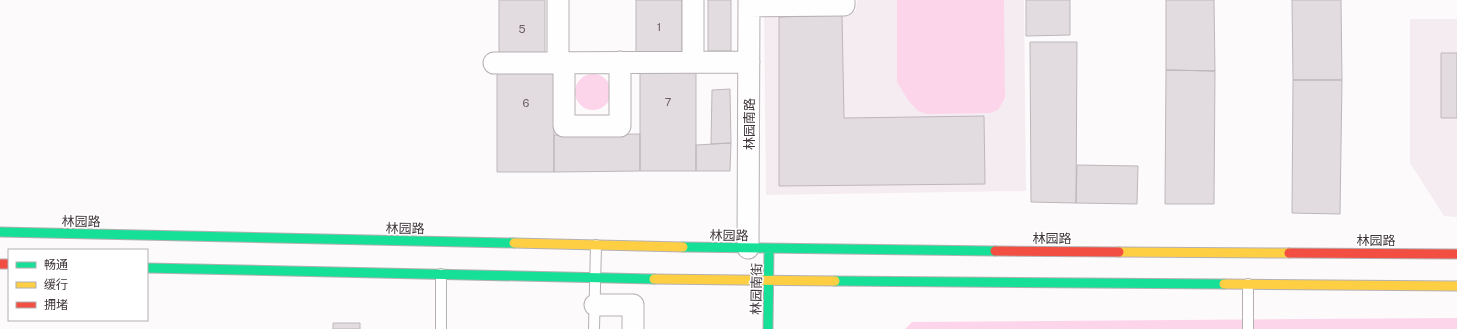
<svg xmlns="http://www.w3.org/2000/svg" width="1457" height="329" font-family="'Public Sans','Noto Sans SC',sans-serif">
<style>
.built{fill:#f5ecf1}
.green{fill:#fdd5ea}
.building{fill:#e2dbdf;stroke:#bdb7bb}
.lines{fill:none;stroke-linecap:round;stroke-linejoin:round}
.lane-casing{stroke:#b5b0b3;stroke-width:12}
.street-casing{stroke:#b5b0b3;stroke-width:23}
.fast-casing{stroke:#b5b0b3;stroke-width:11}
.slow-casing{stroke:#b5b0b3;stroke-width:11}
.jam-casing{stroke:#b5b0b3;stroke-width:11}
.lane{stroke:#fffeff;stroke-width:10}
.street{stroke:#fffeff;stroke-width:21}
.fast{stroke:#16e098;stroke-width:9}
.slow{stroke:#ffcf43;stroke-width:9}
.jam{stroke:#f24e42;stroke-width:9}
.labels{text-anchor:middle;stroke-width:3;stroke-linejoin:round;paint-order:stroke}
.number-label{font-size:11px;fill:#685f64}
.street-label{font-size:13px;fill:#3f363b;stroke:#fff}
</style>
<rect width="100%" height="100%" fill="#fdfafc"/>
<path class="built" d="M857,0H1024L1026,191L766,195L764,13L856,11Z
M1410,19H1457V217L1444,216L1410,163Z"/>
<path class="green" d="M897,0H1004L1005,98L998,110L990,113L927,114L918,111L908,100L897,82Z
M575 92a18 18 0 1 1 36 0a18 18 0 1 1-36 0Z
M1457,318V329H905L912,322Z"/>
<path class="building" d="M499,0H545V57H499Z
M636,0H682V54H636Z
M708,0H731V51H708Z
M1026,0H1070V35L1026,36Z
M1166,0H1214L1215,71L1166,70Z
M1292,0H1341L1342,80H1293Z
M842,15L844,118L984,116L985,184L779,186V17Z
M1030,42H1077L1076,203L1031,202Z
M1441,53H1457V118H1441Z
M640,69H696V171H640Z
M1166,70L1215,71L1214,204H1165Z
M497,71H554V172H497Z
M1293,80H1342L1340,214L1292,213Z
M730,89L731,143L711,144L712,90Z
M640,134V171L554,172V135Z
M731,143L730,171H696V145Z
M1077,165L1138,166L1137,204L1076,203Z
M333,323H360V329H333Z"/>
<g class="lines">
<g class="lane-casing">
<path id="lane" d="M1248,284V329
M441,329V274
M594,329L596,245"/>
</g>
<g class="street-casing">
<path id="street" d="M749,6L844,5V0
M693,62V0
M494,63L749,62
M558,63V0
M564,63V126H620V62
M748,248L749,0
M595,305H633V329"/>
</g>
<g class="fast-casing">
<path id="fast" d="M0,232L514,243
M683,247L995,251
M147,268L654,279
M835,281L1224,284
M768,329L769,249"/>
</g>
<g class="slow-casing">
<path id="slow" d="M514,243L683,247
M1119,252L1289,253
M654,279L835,281
M1224,284L1457,286"/>
</g>
<g class="jam-casing">
<path id="jam" d="M995,251L1119,252
M1289,253L1457,254
M0,264H9"/>
</g>
<use href="#lane" class="lane"/>
<use href="#street" class="street"/>
<use href="#fast" class="fast"/>
<use href="#slow" class="slow"/>
<use href="#jam" class="jam"/>
</g>
<g class="labels">
<g class="number-label">
<text x="659" y="31">1</text>
<text x="522" y="33">5</text>
<text x="668" y="106">7</text>
<text x="526" y="107">6</text>
</g>
<g class="street-label">
<text transform="translate(749 124) rotate(-90)" y="5">林园南路</text>
<text transform="translate(81 221) rotate(1)" y="5">林园路</text>
<text transform="translate(405 228) rotate(1)" y="5">林园路</text>
<text transform="translate(729 235) rotate(1)" y="5">林园路</text>
<text x="1052" y="243">林园路</text>
<text x="1376" y="245">林园路</text>
<text transform="translate(756 289) rotate(-89)" y="5">林园南街</text>
</g>
</g>
<rect x="8" y="249" width="140" height="72" fill="#ffffff" stroke="#b2afb1"/>
<rect x="16" y="262" width="20" height="6" fill="#16e098" stroke="#b2afb1"/>
<text x="44" y="269" font-size="12" fill="#3f363b">畅通</text>
<rect x="16" y="282" width="20" height="6" fill="#ffcf43" stroke="#b2afb1"/>
<text x="44" y="289" font-size="12" fill="#3f363b">缓行</text>
<rect x="16" y="302" width="20" height="6" fill="#f24e42" stroke="#b2afb1"/>
<text x="44" y="309" font-size="12" fill="#3f363b">拥堵</text>
</svg>
